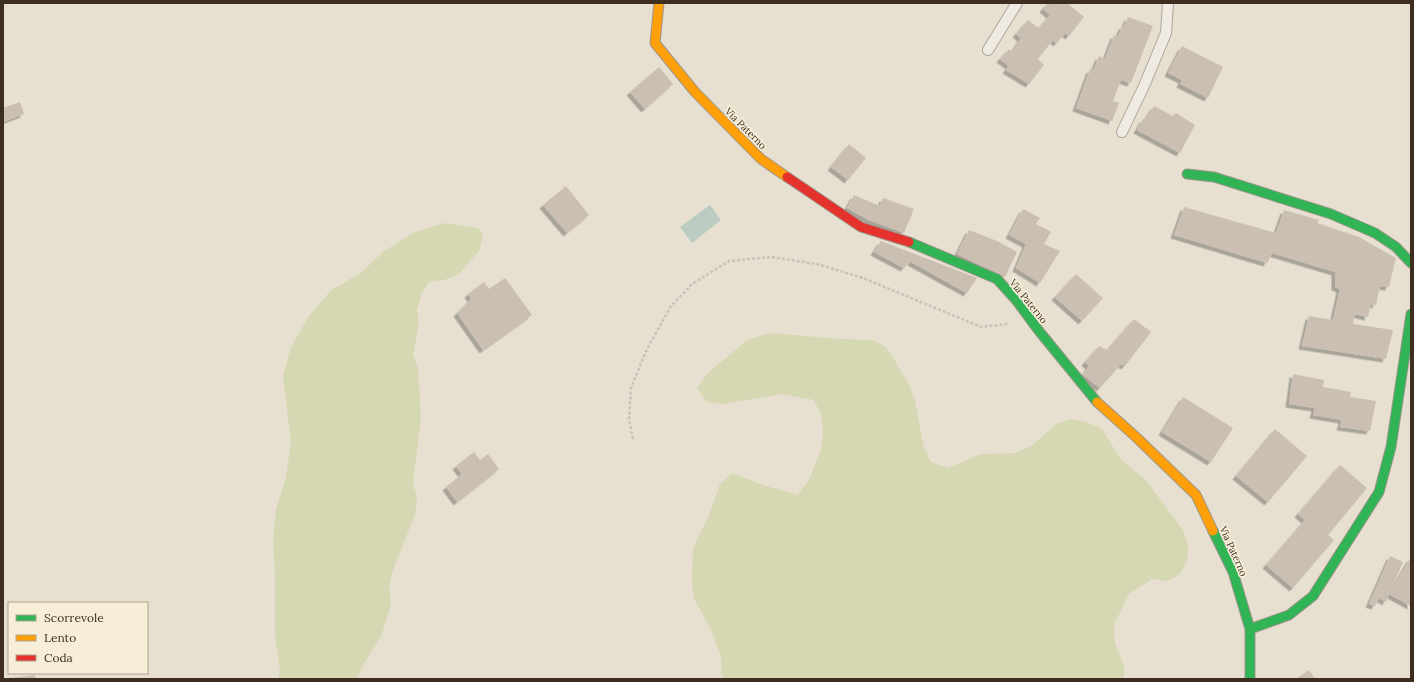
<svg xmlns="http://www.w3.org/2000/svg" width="1414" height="682" font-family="Lora,serif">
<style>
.green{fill:#d6d7b3}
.water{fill:#bcccc2}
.building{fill:#cbbfb2;filter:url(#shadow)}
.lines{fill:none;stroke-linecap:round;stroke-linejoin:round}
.lane-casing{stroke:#ada599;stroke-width:12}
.fast-casing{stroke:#9c958a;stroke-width:11}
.slow-casing{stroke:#9c958a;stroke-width:11}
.jam-casing{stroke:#9c958a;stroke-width:11}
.path{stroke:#c8c2b9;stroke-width:2.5;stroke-dasharray:3 2;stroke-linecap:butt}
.lane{stroke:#efebe3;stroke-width:10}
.fast{stroke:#30b455;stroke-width:9}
.slow{stroke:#ff9f0a;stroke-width:9}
.jam{stroke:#e5322d;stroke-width:9}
.labels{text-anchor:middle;stroke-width:3.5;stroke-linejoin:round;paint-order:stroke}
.street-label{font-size:10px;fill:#3d2e20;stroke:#f7eed8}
</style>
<defs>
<filter id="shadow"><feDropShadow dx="-3.5" dy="3.5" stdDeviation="0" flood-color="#0004"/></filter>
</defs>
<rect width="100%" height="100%" fill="#e7e0d1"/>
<path class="green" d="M446,223L479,228L483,236L479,251L458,275L444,280L429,282L421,295L417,310L419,324L413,354L418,369L421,418L413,483L417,498L415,514L392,573L389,589L391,604L381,637L364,663L357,679H278L280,671L275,638V573L273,541L276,509L286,477L291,442L283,377L291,347L309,316L331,290L361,273L384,251L415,232Z
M773,333L839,339L873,340L887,348L909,384L915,401L924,448L931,462L948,468L981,454L1014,453L1030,447L1056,424L1070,419L1086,422L1102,429L1120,458L1132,469L1145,479L1183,530L1188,546L1187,561L1180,574L1168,581L1152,579L1129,594L1114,625L1115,643L1125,669L1123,679H723L721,672V657L710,627L694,599L692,582L693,548L709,515L720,484L732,473L763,485L797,495L808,482L821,450L823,432L821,415L814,400L782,394L723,404L707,402L697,388L707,374L746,341L762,335Z"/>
<path class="water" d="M710,205L721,220L692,243L680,227Z"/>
<path class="building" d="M1048,3H1056L1058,5L1059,3H1067L1084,17L1069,36L1065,33L1057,43L1053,40L1038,59L1044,65L1029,84L1006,70L1009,66L1000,59L1009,49L1012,52L1021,38L1016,34L1028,20L1039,28L1050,15L1043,9Z
M1128,17L1153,26L1131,83L1121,80L1113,101L1119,103L1112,121L1076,108L1090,69L1093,71L1099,56L1105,59L1114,35L1118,37L1122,26H1124Z
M1182,46L1223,67L1208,98L1180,84L1182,80L1168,73Z
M659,67L673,84L645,109L630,92Z
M20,102L24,114L3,122V108Z
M1154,106L1173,116L1176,113L1195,125L1180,153L1137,130L1143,119L1145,120Z
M849,144L866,158L848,180L831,167Z
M566,186L589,215L567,233L543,205Z
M854,195L880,206L883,198L914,209L904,233L869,220L847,208Z
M1184,207L1276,233L1284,210L1319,220L1317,223L1359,237L1396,258L1389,287L1380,286L1376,305L1371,304L1368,317L1355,314L1353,324L1393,330L1386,359L1302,346L1309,316L1333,320L1340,289L1335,287V272L1272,253L1267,263L1174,235Z
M1023,209L1040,218L1036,224L1051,232L1044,244L1060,251L1040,283L1016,268L1026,244L1009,235Z
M969,230L997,241L1017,252L1005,277L957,254Z
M881,241L977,278L967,293L911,262L914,257L904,268L874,252Z
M1076,274L1103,298L1082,321L1055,297Z
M505,278L532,315L483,350L457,313L471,299L468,294L484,282L489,289Z
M1134,319L1151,332L1125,366L1121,364L1100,388L1083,375L1089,366L1085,362L1099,346L1107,350Z
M1293,374L1324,380L1323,387L1351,392L1350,397L1376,401L1370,431L1340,427L1342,420L1313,415L1315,408L1289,404Z
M1183,397L1233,428L1211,462L1162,432Z
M1275,429L1307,456L1268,502L1236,476Z
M474,452L480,460L488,454L499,469L457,502L446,487L462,474L456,466Z
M1340,465L1367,488L1328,535L1334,540L1293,588L1266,565L1305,520L1298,514Z
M1390,556L1403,562L1389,594L1411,557V606L1389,594L1386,602L1379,598L1375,606L1369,604Z
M1309,670L1315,679H1296Z
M35,675L36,679H10V678Z"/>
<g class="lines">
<g class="lane-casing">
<path id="lane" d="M988,50L1017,3
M1122,132L1144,86L1166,33L1168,3"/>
</g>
<g class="fast-casing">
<path id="fast" d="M1187,174L1214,177L1331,214L1375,233L1396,247L1411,263
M909,242L997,279L1016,300L1039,331L1097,402
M1213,531L1233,572L1250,629V679
M1250,629L1289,615L1313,596L1379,492L1391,447L1411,314"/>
</g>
<g class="slow-casing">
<path id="slow" d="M659,3L655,43L695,92L761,159L787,177
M1097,402L1136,437L1196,495L1213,531"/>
</g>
<g class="jam-casing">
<path id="jam" d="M787,177L861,227L909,242"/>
</g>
<path class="path" d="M633,439L629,420L631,388L646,351L671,306L692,284L729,261L771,257L817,264L863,278L981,327L1008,324"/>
<use href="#lane" class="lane"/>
<use href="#fast" class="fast"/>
<use href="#slow" class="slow"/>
<use href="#jam" class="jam"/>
</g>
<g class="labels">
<g class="street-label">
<text transform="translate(746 128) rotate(45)" y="4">Via Paterno</text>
<text transform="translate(1029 301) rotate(51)" y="4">Via Paterno</text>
<text transform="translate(1234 551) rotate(66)" y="4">Via Paterno</text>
</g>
</g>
<rect width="1414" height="682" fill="none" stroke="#3d2e20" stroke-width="8"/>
<rect x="8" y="602" width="140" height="72" fill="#f7eed8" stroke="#ada18e"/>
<rect x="16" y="615" width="20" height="6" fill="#30b455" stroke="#ada18e"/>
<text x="44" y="622" font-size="12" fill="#3d2e20">Scorrevole</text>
<rect x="16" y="635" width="20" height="6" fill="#ff9f0a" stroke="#ada18e"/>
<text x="44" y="642" font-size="12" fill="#3d2e20">Lento</text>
<rect x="16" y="655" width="20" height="6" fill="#e5322d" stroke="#ada18e"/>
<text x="44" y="662" font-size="12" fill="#3d2e20">Coda</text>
</svg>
